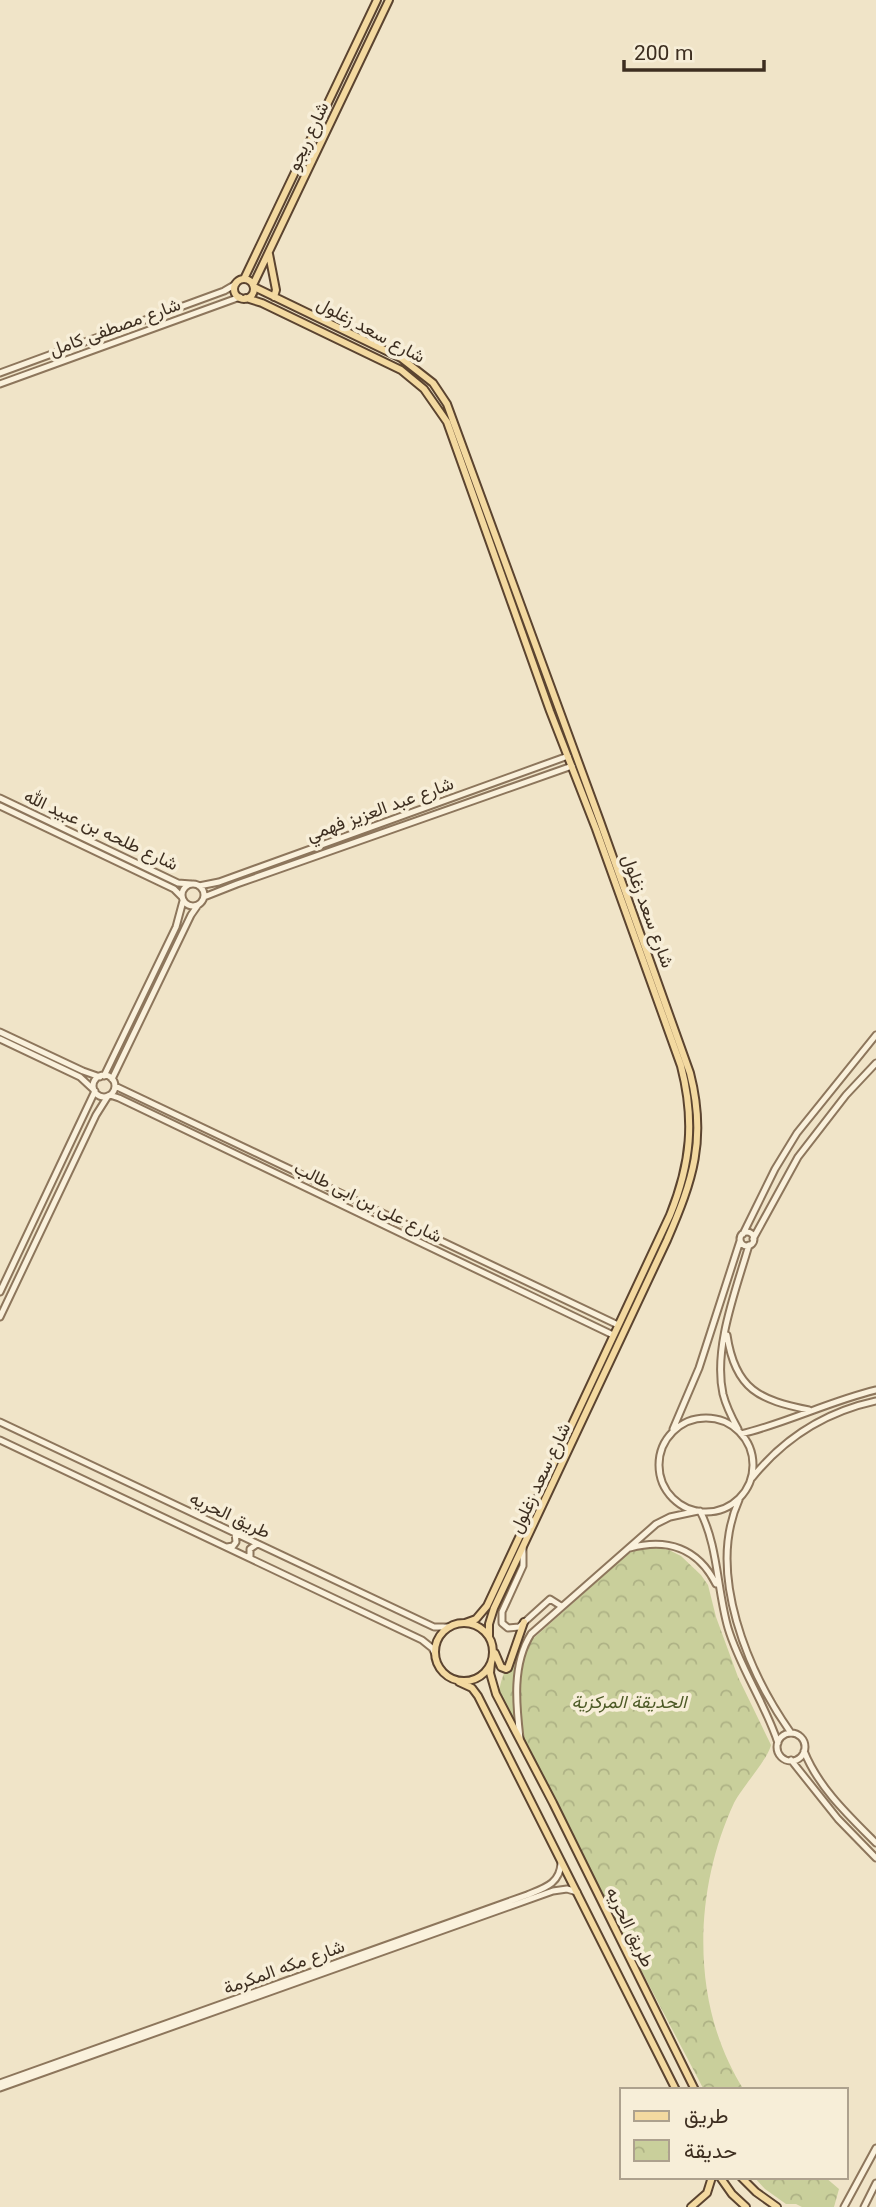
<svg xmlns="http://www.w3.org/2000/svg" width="876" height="2207" font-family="Georgia,Vazirmatn,serif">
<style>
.park{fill:url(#park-crowns)}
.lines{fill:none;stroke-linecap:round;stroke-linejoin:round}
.minor-casing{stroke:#8d765c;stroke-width:9}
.major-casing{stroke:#5b4430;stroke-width:10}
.minor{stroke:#faf1dc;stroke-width:5}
.major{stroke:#f3d9a0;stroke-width:6}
.labels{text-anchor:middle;stroke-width:7;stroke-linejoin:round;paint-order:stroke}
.street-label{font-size:18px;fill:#3d2e20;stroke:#f7eed8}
.park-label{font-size:18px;font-style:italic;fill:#4d5a26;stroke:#f7eed8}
</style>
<defs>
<pattern id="park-crowns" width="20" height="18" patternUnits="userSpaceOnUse" patternTransform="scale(1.75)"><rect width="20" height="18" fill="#c9cf9b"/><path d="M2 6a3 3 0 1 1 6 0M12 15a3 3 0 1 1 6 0" fill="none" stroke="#aeb285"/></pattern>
</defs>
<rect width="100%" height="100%" fill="#f0e4c8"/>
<path class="park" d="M655,1547L669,1550L681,1556L701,1575L708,1585L716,1617L738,1677L771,1745C768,1759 743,1786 734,1803C693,1891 690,2006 744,2090H704L596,1884L499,1693C501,1677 506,1666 517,1653L629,1553L642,1548Z
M754,2177H825L839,2189L834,2207H802L796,2204H786L765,2189Z"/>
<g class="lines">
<g class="minor-casing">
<path id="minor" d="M0,373L224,291L236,284
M0,384L240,297
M0,798L178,883L191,884
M0,806L174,889L182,897
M182 895a11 11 0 1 1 22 0a11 11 0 1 1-22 0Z
M199,886L219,882L568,756
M204,897L237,884L572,766
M0,1032L83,1071L100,1077
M0,1039L80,1077L94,1090
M93 1086a11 11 0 1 1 22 0a11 11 0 1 1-22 0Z
M104,1076L176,927L183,901
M112,1079L191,915L198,905
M115,1086L618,1325
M110,1095L119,1098L613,1335
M740 1239a7 7 0 1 1 14 0a7 7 0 1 1-14 0Z
M743,1234L775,1169L797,1133L876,1035
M753,1239L798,1157L846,1095L876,1063
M0,1292L95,1091
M0,1317L96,1115L108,1096
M727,1335C735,1390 760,1400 809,1410
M659 1465a47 47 0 1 1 94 0a47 47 0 1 1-94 0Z
M0,1422L434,1627H450
M673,1429L699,1368L740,1241
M738,1429C732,1418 726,1406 723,1394C713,1348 736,1290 749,1245
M741,1434C787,1423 830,1401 876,1390
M0,1440L422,1640L432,1648L435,1654
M752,1478C785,1437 825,1412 876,1401
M739,1500C706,1573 748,1672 791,1733
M700,1511C718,1545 717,1590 728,1628C740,1668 765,1703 778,1743
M227,1547L233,1546L236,1542L235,1533
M523,1548V1566L502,1612V1623L508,1628L519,1627L550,1599L561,1606
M630,1548C667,1538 698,1548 716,1584
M250,1558V1549L257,1544
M777 1747a14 14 0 1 1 28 0a14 14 0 1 1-28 0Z
M520,1738C516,1704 512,1664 531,1634L656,1524L670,1517L698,1511
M804,1751C818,1787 849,1816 876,1843
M791,1760L838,1819L876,1858
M0,2083L527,1895C544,1888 560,1884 561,1863
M0,2088L553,1891L567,1889L577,1892
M844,2207L876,2148
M864,2207L876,2183"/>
</g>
<g class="major-casing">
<path id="major" d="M269,254L276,290L274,297
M244,279L377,0
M234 289a10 10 0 1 1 20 0a10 10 0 1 1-20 0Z
M253,285L389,0
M254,287L401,358L433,383L447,404L600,821L690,1073C707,1139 693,1180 667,1240L494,1608L489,1624V1636
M246,298L262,303L401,370L424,389L447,422L550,711L596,829L681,1066C695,1120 691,1163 670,1215L487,1606L476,1619L465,1623
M435 1652a29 29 0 1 1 58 0a29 29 0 1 1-58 0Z
M495,1653L501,1667L506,1669L508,1668L524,1622
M491,1663L490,1673L496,1694L553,1803L695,2090
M459,1682L472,1688L478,1696L676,2090
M720,2177L732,2194L746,2207
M741,2177L756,2192L777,2207
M691,2207L707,2193L712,2177"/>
</g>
<use href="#minor" class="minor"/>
<use href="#major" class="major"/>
</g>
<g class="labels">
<g class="street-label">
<text transform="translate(308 136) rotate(-65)" y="6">شارع ريجو</text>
<text transform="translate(115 327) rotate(-20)" y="6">شارع مصطفى كامل</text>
<text transform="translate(371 330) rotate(28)" y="6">شارع سعد زغلول</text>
<text transform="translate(380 809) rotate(-20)" y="6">شارع عبد العزيز فهمي</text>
<text transform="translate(101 830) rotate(25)" y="6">شارع طلحه بن عبيد الله</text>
<text transform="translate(648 911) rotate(70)" y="6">شارع سعد زغلول</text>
<text transform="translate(368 1202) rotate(26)" y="6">شارع على بن ابى طالب</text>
<text transform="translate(540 1478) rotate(-65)" y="6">شارع سعد زغلول</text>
<text transform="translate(230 1515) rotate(25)" y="6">طريق الحريه</text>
<text transform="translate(630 1927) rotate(64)" y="6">طريق الحريه</text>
<text transform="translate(284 1967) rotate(-20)" y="6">شارع مكه المكرمة</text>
</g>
<g class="park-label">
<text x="629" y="1708">الحديقة المركزية</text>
</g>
</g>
<rect x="620" y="2088" width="228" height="91" fill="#f7eed8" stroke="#ada18e" stroke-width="2"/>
<rect x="634" y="2111" width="35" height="10" fill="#f3d9a0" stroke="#ada18e" stroke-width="2"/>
<text x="684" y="2123" font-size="21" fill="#3d2e20">طريق</text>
<rect x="634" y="2140" width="35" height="21" fill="url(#park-crowns)" stroke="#ada18e" stroke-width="2"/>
<text x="684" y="2158" font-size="21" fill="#3d2e20">حديقة</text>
<path d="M624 60v10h140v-10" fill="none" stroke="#3d2e20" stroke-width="3.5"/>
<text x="634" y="60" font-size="21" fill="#3d2e20" stroke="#f7eed8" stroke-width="5" paint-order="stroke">200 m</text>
</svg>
